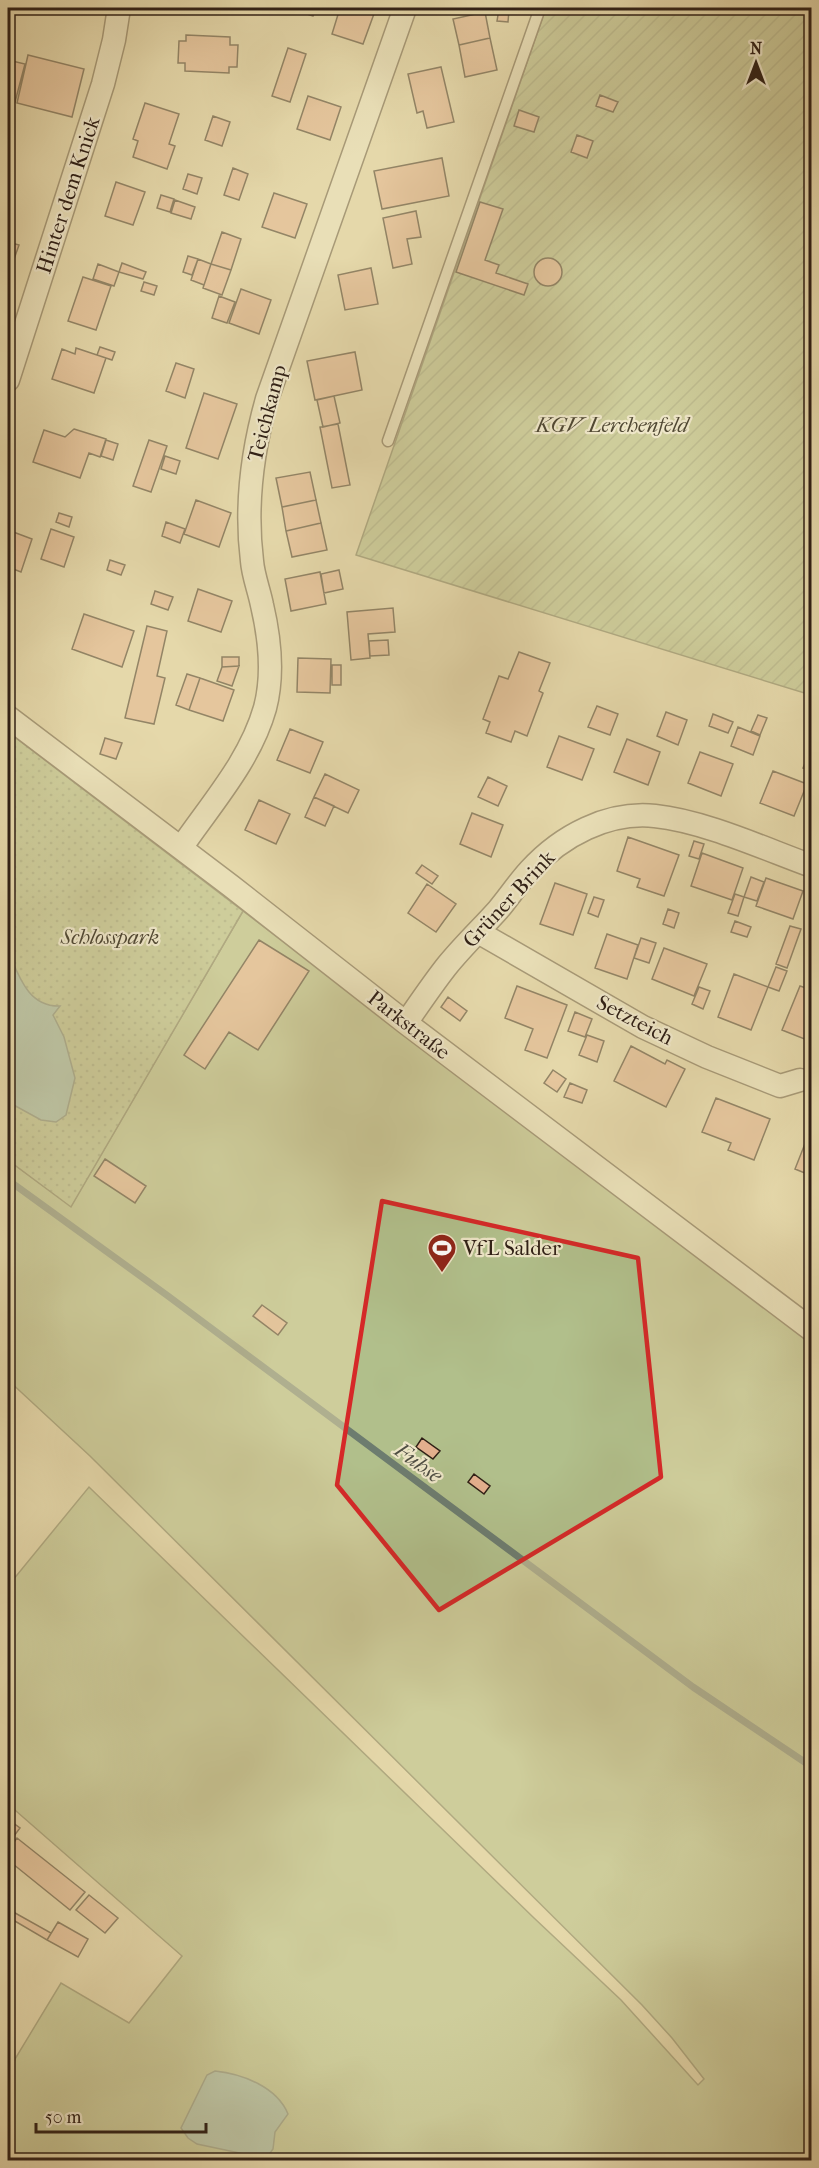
<svg xmlns="http://www.w3.org/2000/svg" width="819" height="2168" font-family="'IM FELL French Canon',serif">
<style>
.grass{fill:#b1bf8b;stroke:#707050;stroke-width:1.5}
.park{fill:url(#park-dots);stroke:#707050;stroke-width:1.5}
.garden{fill:url(#garden-furrows);stroke:#707050;stroke-width:1.5}
.water{fill:#96b9ab;stroke:#6d7c6f;stroke-width:1.5}
.lines{fill:none;stroke-linecap:round;stroke-linejoin:round}
.stream{stroke:#6d7c6f;stroke-width:7}
.building{fill:#e4b08e;stroke:#302016;stroke-width:1.5}
.service-casing{stroke:#5d4e3b;stroke-width:13}
.minor-casing{stroke:#5d4e3b;stroke-width:25}
.service{stroke:#eee6c8;stroke-width:10}
.minor{stroke:#eee6c8;stroke-width:22}
.marked{fill:none;stroke:#d62828;stroke-width:4.5;stroke-linejoin:round}
.labels{text-anchor:middle;stroke-width:4.5;stroke-linejoin:round;paint-order:stroke}
.street-label{font-size:21px;fill:#302016;stroke:#eee6c8}
.park-label{font-size:21px;font-style:italic;fill:#504833;stroke:#eee6c8}
.poi-label{font-size:21px;fill:#302016;stroke:#eee6c8;text-anchor:start}
.water-label{font-size:22px;font-style:italic;fill:#4f4e43;stroke:#eee6c8}
</style>
<defs>
<pattern id="park-dots" width="8" height="8" patternUnits="userSpaceOnUse" patternTransform="scale(1.5)"><rect width="8" height="8" fill="#b1bf8b"/><path d="M2 2h.1M6 6h.1" fill="none" stroke="#909b71" stroke-width="1.8" stroke-linecap="round"/></pattern>
<pattern id="garden-furrows" width="10" height="10" patternUnits="userSpaceOnUse" patternTransform="scale(1.5)"><rect width="10" height="10" fill="#b1bf8b"/><path d="M-1 1l2-2M0 10L10 0M9 11l2-2" fill="none" stroke="#909b71"/></pattern>
</defs>
<rect width="100%" height="100%" fill="#e5d8aa"/>
<filter id="stains"><feTurbulence type="fractalNoise" baseFrequency=".00333" numOctaves="4"/><feColorMatrix values="0 0 0 0 .2 0 0 0 0 .09 0 0 0 0 .02 0 0 0 .5 -.17"/></filter>
<radialGradient id="worn" r=".72"><stop offset=".6" stop-color="#630" stop-opacity="0"/><stop offset="1" stop-color="#630" stop-opacity=".3"/></radialGradient>
<path class="grass" d="M243,911L811,1339V2160H8V2086L15,2059L61,1983L129,2023L182,1956L8,1804V1586L89,1487L534,1918L621,2000L698,2085L704,2079L672,2038L642,2005L90,1456L8,1380V1160L71,1206Z"/>
<path class="park" d="M8,732L243,911L71,1207L8,1160Z"/>
<path class="garden" d="M546,8H811V695L356,555Z"/>
<path class="water" d="M8,951C19,976 28,1007 60,1006L53,1015L64,1037L75,1078L66,1115L56,1122L41,1120L10,1103L8,1090Z
M215,2071C243,2074 277,2087 288,2114L275,2132L273,2149L268,2156L263,2158L197,2144L188,2138L181,2128L207,2075Z"/>
<g class="lines">
<path class="stream" d="M8,1180L168,1296L693,1687L812,1767"/>
</g>
<path class="building" d="M303,8H316L313,16L301,12Z
M340,8H363L375,11L363,44L332,34Z
M499,9L509,10L508,22L497,21Z
M485,12L490,38L459,45L453,19Z
M186,35L230,37V45H238L237,67H229V73L185,71V63H178L179,41H186Z
M490,38L497,70L465,77L459,45Z
M288,48L306,54L290,102L272,96Z
M28,55L84,69L72,117L17,103Z
M8,60L25,64L15,102L8,100Z
M441,67L454,122L427,128L423,111L417,113L408,74Z
M600,95L618,102L613,112L596,106Z
M308,96L341,107L330,140L297,129Z
M145,103L179,114L169,144L175,146L167,169L133,157L138,141L133,139Z
M519,110L539,117L534,132L514,126Z
M213,116L230,122L222,146L205,140Z
M577,135L593,141L587,158L571,152Z
M442,158L449,196L382,209L374,171Z
M233,168L248,174L239,200L224,195Z
M188,174L202,178L197,194L183,189Z
M116,182L145,192L133,225L105,216Z
M274,193L307,204L295,238L262,227Z
M161,195L174,199L170,212L157,208Z
M175,200L195,207L191,219L171,213Z
M480,202L503,209L485,260L499,265L496,273L528,284L524,295L456,272Z
M416,211L421,237L407,239L412,264L393,268L383,218Z
M222,232L241,239L231,270L211,264Z
M8,242L19,245L8,276Z
M188,256L198,259L192,275L183,272Z
M534 272a14 14 0 1 1 28 0a14 14 0 1 1-28 0Z
M198,259L211,264L204,285L191,280Z
M122,263L146,272L143,279L119,272Z
M98,264L119,272L114,286L93,279Z
M211,264L231,270L222,295L203,288Z
M371,268L378,304L345,310L338,275Z
M83,277L111,286L96,330L68,321Z
M144,282L157,286L154,295L141,291Z
M241,289L271,300L259,334L229,323Z
M219,296L235,302L227,323L212,318Z
M100,347L115,352L112,360L97,355Z
M76,348L106,358L94,393L52,379L62,349L75,354Z
M355,352L362,390L315,400L307,361Z
M176,363L194,369L185,398L166,391Z
M204,393L237,404L218,459L186,448Z
M334,396L340,423L323,427L317,400Z
M338,424L350,485L332,488L320,427Z
M74,429L106,439L100,457L89,453L80,478L33,462L44,430L65,437Z
M106,440L118,444L113,460L101,456Z
M149,440L167,446L151,492L133,486Z
M165,456L180,461L176,474L161,469Z
M310,472L316,500L282,507L276,478Z
M196,500L231,513L219,547L184,534Z
M316,500L321,523L286,531L282,507Z
M59,513L72,517L69,527L56,522Z
M166,522L185,529L180,543L162,536Z
M321,523L327,550L292,557L286,531Z
M51,529L74,537L64,567L41,559Z
M8,530L32,539L21,572L8,567Z
M110,560L125,565L121,575L107,570Z
M339,570L343,589L324,593L321,574Z
M320,572L326,604L291,611L285,579Z
M198,589L232,601L221,632L188,621Z
M155,591L173,597L168,610L151,604Z
M393,608L395,632L368,634L370,658L351,660L347,612Z
M84,614L134,631L122,667L72,649Z
M147,626L167,631L157,676L165,678L154,724L125,718Z
M388,640L389,655L370,656L369,641Z
M519,652L550,663L539,691L543,693L527,736L515,731L511,742L486,733L490,722L483,719L499,676L508,679Z
M222,657H239V666L222,667Z
M298,658L331,659L330,693L297,692Z
M332,665H341V685H332Z
M239,666L232,686L217,681L222,667Z
M187,674L200,678L189,710L176,705Z
M200,678L234,690L223,721L189,710Z
M597,706L618,714L610,735L588,727Z
M666,712L687,720L678,745L657,736Z
M713,714L733,722L728,733L709,726Z
M758,715L767,718L760,735L751,731Z
M738,727L760,736L753,755L731,746Z
M290,729L323,742L310,773L277,760Z
M559,736L594,749L582,780L547,767Z
M105,738L122,743L116,759L100,754Z
M627,739L660,752L648,785L614,772Z
M811,749H812V771L803,768Z
M700,752L733,764L721,796L688,783Z
M773,771L807,784L794,816L760,803Z
M325,774L359,790L348,813L314,797Z
M488,777L507,786L498,806L478,797Z
M314,797L334,806L325,826L305,817Z
M259,800L290,814L276,844L245,830Z
M472,813L503,825L491,857L460,844Z
M628,837L679,855L664,896L637,887L640,879L617,871Z
M694,841L704,844L699,859L689,856Z
M702,853L743,868L732,900L691,886Z
M422,865L438,876L432,884L416,873Z
M751,877L764,882L757,901L744,897Z
M766,878L803,891L793,919L756,906Z
M555,883L587,894L573,935L540,924Z
M427,884L456,904L436,932L408,913Z
M735,894L744,897L738,916L728,913Z
M594,897L604,900L598,917L588,913Z
M668,909L679,913L674,928L663,924Z
M735,921L751,927L747,937L731,932Z
M790,926L801,929L787,968L776,964Z
M607,934L638,945L627,979L595,968Z
M641,938L656,943L649,963L634,958Z
M259,940L309,971L258,1050L229,1032L205,1069L184,1055Z
M664,948L707,964L694,996L652,979Z
M776,967L787,971L779,991L768,987Z
M734,974L768,987L751,1030L718,1017Z
M517,986L567,1005L547,1058L525,1050L533,1029L505,1018Z
M800,986L812,990V1042L782,1030Z
M699,987L710,991L703,1009L692,1004Z
M448,997L467,1011L460,1021L441,1007Z
M575,1012L592,1019L585,1037L568,1031Z
M587,1035L604,1041L597,1062L579,1055Z
M631,1046L665,1064L667,1060L685,1069L666,1107L614,1081Z
M553,1070L566,1079L557,1092L544,1083Z
M570,1083L587,1090L582,1103L564,1097Z
M716,1098L770,1119L754,1160L728,1150L731,1143L702,1132Z
M810,1131H812V1176L795,1169Z
M105,1159L146,1186L135,1203L94,1176Z
M262,1305L287,1323L278,1335L253,1316Z
M422,1438L440,1451L433,1459L416,1447Z
M474,1474L490,1486L484,1494L468,1482Z
M9,1820L20,1828L8,1844V1823Z
M17,1838L85,1892L70,1910L8,1860V1850Z
M89,1895L118,1918L105,1933L76,1910Z
M8,1909L51,1933L47,1940L8,1917Z
M58,1922L88,1939L78,1957L47,1940Z"/>
<g class="lines">
<g class="service-casing">
<path id="service" d="M388,441L540,8"/>
</g>
<g class="minor-casing">
<path id="minor" d="M8,380L103,84L114,40L119,8
M8,717L231,886L406,1023L812,1330
M181,848C211,804 250,761 265,708C274,674 270,639 262,605C259,590 253,575 252,561C245,505 252,452 267,399L405,8
M478,932L643,1027L707,1057L780,1086L800,1080
M406,1023C419,1004 432,985 446,967C462,947 481,929 498,910C509,897 518,883 530,870C561,836 608,811 655,816C704,821 765,849 812,866"/>
</g>
<use href="#service" class="service"/>
<use href="#minor" class="minor"/>
</g>
<path d="M0 0H819V2168H0ZM382,1201L638,1258L661,1477L439,1610L337,1485Z" fill="#e5d8aa" fill-opacity=".55" fill-rule="evenodd"/>
<path class="marked" d="M382,1201L638,1258L661,1477L439,1610L337,1485Z"/>
<defs>
<g id="stadium-pin" transform="scale(1.5)"><path d="M0 17L-7.5 6A9.5 9.5 0 1 1 7.5 6Z" fill="#8f2418" stroke="#eee6c8"/><path d="M0-5a6.5 5 0 1 0 0 10a6.5 5 0 1 0 0-10ZM-3.5-1.8h7v3.6h-7Z" fill="#fff"/></g>
</defs>
<g fill-rule="evenodd">
<use href="#stadium-pin" x="442" y="1248"/>
</g>
<g class="labels">
<g class="street-label">
<text transform="translate(68 195) rotate(-72)" y="7">Hinter dem Knick</text>
<text transform="translate(267 413) rotate(-75)" y="7">Teichkamp</text>
<text transform="translate(509 899) rotate(-47)" y="7">Grüner Brink</text>
<text transform="translate(635 1020) rotate(28)" y="7">Setzteich</text>
<text transform="translate(409 1025) rotate(38)" y="7">Parkstraße</text>
</g>
<g class="park-label">
<text x="612" y="432">KGV Lerchenfeld</text>
<text x="110" y="944">Schlosspark</text>
</g>
<g class="poi-label">
<text x="463" y="1255">VfL Salder</text>
</g>
<g class="water-label">
<text transform="translate(419 1462) rotate(36)" y="8">Fuhse</text>
</g>
</g>
<rect width="819" height="2168" fill="none" stroke="#e5d8aa" stroke-width="30"/>
<rect x="9" y="9" width="801" height="2150" fill="none" stroke="#302016" stroke-width="3"/>
<rect x="15" y="15" width="789" height="2138" fill="none" stroke="#302016" stroke-width="1.5"/>
<g transform="translate(756 63)" stroke="#eee6c8" stroke-width="4.5" paint-order="stroke">
<path d="M0-4.5L10 22L0 15L-10 22Z" fill="#302016"/>
<text y="-9" font-size="16" font-weight="bold" text-anchor="middle" fill="#302016">N</text>
</g>
<path d="M36 2123v9h170v-9" fill="none" stroke="#302016" stroke-width="3"/>
<text x="45" y="2123" font-size="18" fill="#302016" stroke="#eee6c8" stroke-width="4.5" paint-order="stroke">50 m</text>
<rect width="100%" height="100%" filter="url(#stains)"/>
<rect width="100%" height="100%" fill="url(#worn)"/>
</svg>
